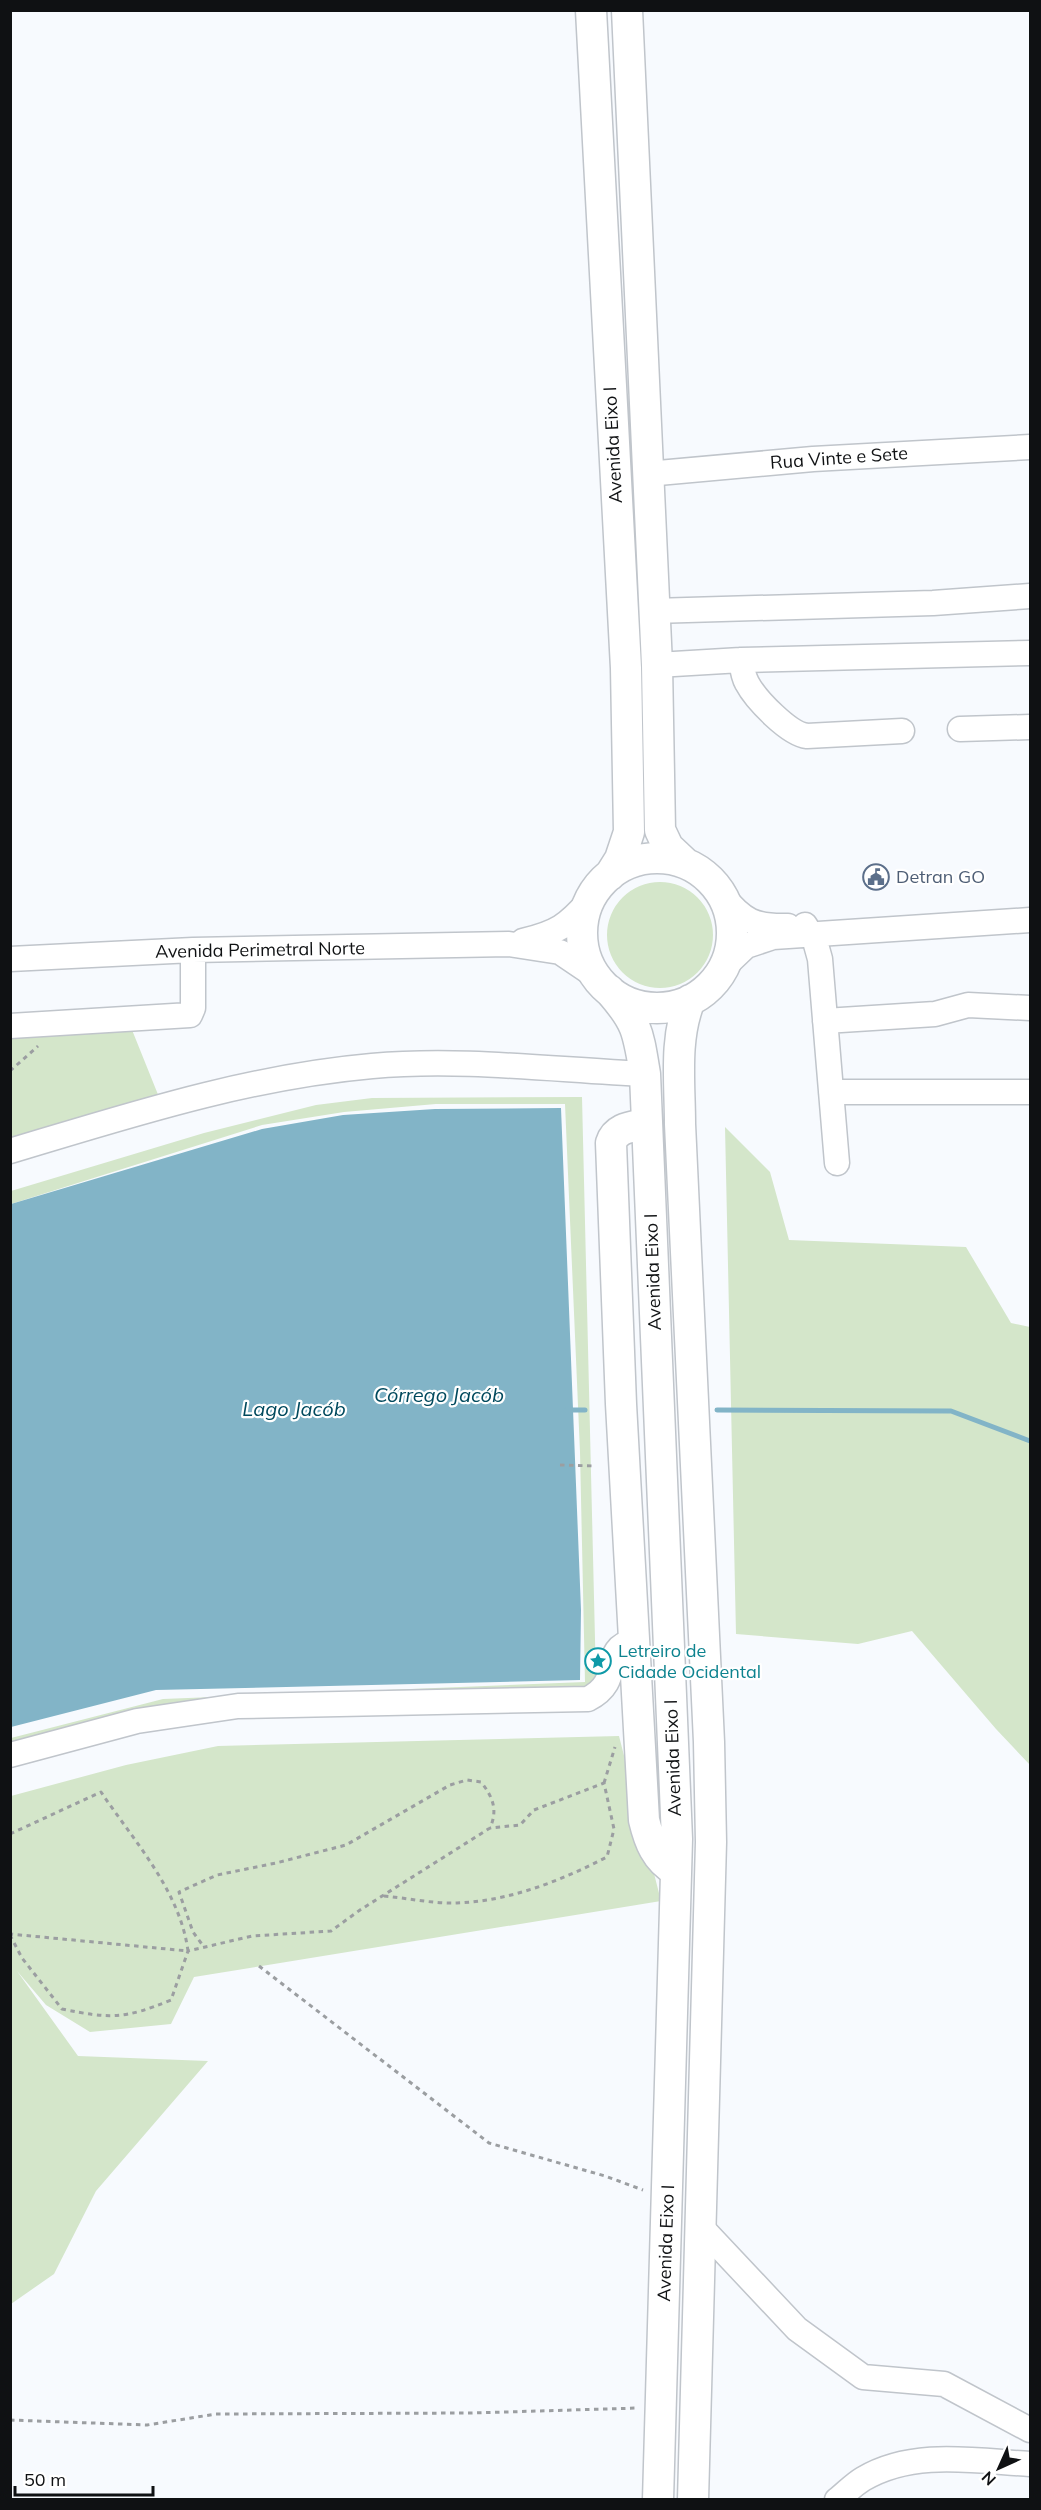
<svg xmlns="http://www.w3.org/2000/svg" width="1041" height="2510" font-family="Mulish,sans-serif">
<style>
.green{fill:#d4e6ca}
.water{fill:#82b4c7}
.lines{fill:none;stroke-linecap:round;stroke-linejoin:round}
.stream{stroke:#82b4c7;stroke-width:5}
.minor-casing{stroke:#c0c5cb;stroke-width:27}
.major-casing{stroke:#c0c5cb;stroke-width:33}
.path{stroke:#9b9ea1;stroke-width:3;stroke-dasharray:4.5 4.5;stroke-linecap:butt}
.minor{stroke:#fff;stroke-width:24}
.major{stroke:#fff;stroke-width:30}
.labels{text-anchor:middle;stroke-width:4.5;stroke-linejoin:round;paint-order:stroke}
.street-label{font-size:18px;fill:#0f1113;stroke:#fff}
.service-label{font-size:18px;fill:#4e5e75;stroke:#fff;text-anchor:start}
.culture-label{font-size:18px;fill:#0d838f;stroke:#fff;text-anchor:start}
.water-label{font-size:20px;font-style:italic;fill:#00495d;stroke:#fff}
</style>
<rect width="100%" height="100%" fill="#f7fafe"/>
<path class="green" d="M607 935a53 53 0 1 1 106 0a53 53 0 1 1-106 0Z
M124,1010L159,1097L11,1145V1016Z
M582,1097L596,1681L588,1692L251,1698L11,1745V1738L163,1699L585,1682L580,1452L565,1104H436L344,1112L262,1125L11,1204V1191L204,1133L316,1105L372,1098Z
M725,1127L770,1172L789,1240L966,1247L1011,1323L1030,1327V1765L996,1729L912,1631L858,1644L736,1634Z
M619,1736L661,1901L194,1977L171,2024L90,2032L46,2005L17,1971L78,2056L208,2061L96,2191L54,2274L11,2304V1796L126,1765L218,1746Z"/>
<path class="water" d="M561,1108L581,1610L580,1680L156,1690L11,1727V1204L262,1129L343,1115L435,1109Z"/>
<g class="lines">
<path class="stream" d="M567,1410H585
M717,1410L951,1411L1030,1441"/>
<g class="minor-casing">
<path id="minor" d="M647,474L813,459L1030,447
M653,611L933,603L1030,596
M741,660C742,668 743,676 747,683C756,700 789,734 807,736L902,731
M657,665L741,660L1030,653
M960,729L1030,727
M723,896C743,921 755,927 788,926
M805,925L815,941L820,959L837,1163
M523,941C557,933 567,926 590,900
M10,959L193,950L509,944L560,952L597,977
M725,966L746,946L773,937L1030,920
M825,1021L935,1014L968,1005L1030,1008
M10,1026L190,1015L193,1008V950
M831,1092H1030
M10,1151C130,1115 247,1077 372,1066C462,1058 555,1070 645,1074
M10,1755L137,1721L238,1706L588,1699C626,1680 598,1649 634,1641
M701,2227L797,2329L863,2377L944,2384L1030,2430
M837,2500C846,2493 853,2485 863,2479C913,2449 976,2461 1030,2464"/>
</g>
<g class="major-casing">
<path id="major" d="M591,10L626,668L629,832L620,859L610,875
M627,10L657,665L660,830L668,847L685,863
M582 933a75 75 0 1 1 150 0a75 75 0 1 1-150 0Z
M609,990C638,1023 638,1032 645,1074L677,1839L658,2500
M690,1000C674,1039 680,1083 680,1124L709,1742L711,1842L693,2500
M646,1124C632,1127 616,1127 611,1143L621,1404L644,1820C649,1841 656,1860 676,1871"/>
</g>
<path class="path" d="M10,1071L38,1046
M560,1465L596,1466
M604,1783L615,1747
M10,1834L101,1792C134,1841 180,1891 188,1951L10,1934
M384,1896C407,1898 434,1904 457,1903C510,1901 560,1881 607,1857L614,1829L604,1783L534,1810L520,1825L490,1828
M10,1935L22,1958L62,2009C110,2019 125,2019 171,2000L188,1951L252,1936L331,1931L360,1910L490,1828C498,1810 493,1797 481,1782L467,1780L450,1785L346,1845L276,1863L217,1875L179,1892L193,1932L204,1947
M259,1966L489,2143L605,2176L643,2190
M10,2420L147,2425L216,2414L472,2413L638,2408"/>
<use href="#minor" class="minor"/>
<use href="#major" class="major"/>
</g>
<defs>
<g id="civic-ring" transform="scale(1.35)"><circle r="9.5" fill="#fff" stroke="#5c6f8a" stroke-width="1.5"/><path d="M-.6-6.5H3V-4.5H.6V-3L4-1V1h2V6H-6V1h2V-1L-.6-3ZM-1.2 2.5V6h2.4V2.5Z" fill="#5c6f8a"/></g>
<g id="sight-ring" transform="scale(1.35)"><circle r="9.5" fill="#fff" stroke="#0f9aa8" stroke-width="1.5"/><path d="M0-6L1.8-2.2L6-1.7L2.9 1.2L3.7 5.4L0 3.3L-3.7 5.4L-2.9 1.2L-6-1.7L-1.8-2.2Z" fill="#0f9aa8"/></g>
</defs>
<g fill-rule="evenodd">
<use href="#civic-ring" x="876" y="877"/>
<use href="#sight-ring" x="598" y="1661"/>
</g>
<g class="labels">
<g class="street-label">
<text transform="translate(613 445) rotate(-93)" y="6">Avenida Eixo I</text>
<text transform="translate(839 458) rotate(-4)" y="6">Rua Vinte e Sete</text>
<text transform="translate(260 950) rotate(-1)" y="6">Avenida Perimetral Norte</text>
<text transform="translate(653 1272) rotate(-92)" y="6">Avenida Eixo I</text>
<text transform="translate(673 1758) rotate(-92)" y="6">Avenida Eixo I</text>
<text transform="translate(666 2243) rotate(-88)" y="6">Avenida Eixo I</text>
</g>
<g class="service-label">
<text x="896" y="883">Detran GO</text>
</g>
<g class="culture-label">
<text x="618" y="1657">Letreiro de<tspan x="618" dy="21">Cidade Ocidental</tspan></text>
</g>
<g class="water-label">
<text x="439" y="1402">Córrego Jacób</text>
<text x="294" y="1416">Lago Jacób</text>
</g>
</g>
<rect width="1041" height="2510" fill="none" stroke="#0f1113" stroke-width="24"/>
<g transform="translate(999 2468) rotate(225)" stroke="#ffffff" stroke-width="4.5" paint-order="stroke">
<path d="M0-4.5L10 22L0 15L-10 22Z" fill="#0f1113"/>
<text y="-9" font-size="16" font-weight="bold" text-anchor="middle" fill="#0f1113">N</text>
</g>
<path d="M15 2486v9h138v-9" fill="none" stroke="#0f1113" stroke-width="3"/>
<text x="24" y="2486" font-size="18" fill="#0f1113" stroke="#ffffff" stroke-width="4.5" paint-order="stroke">50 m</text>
</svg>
